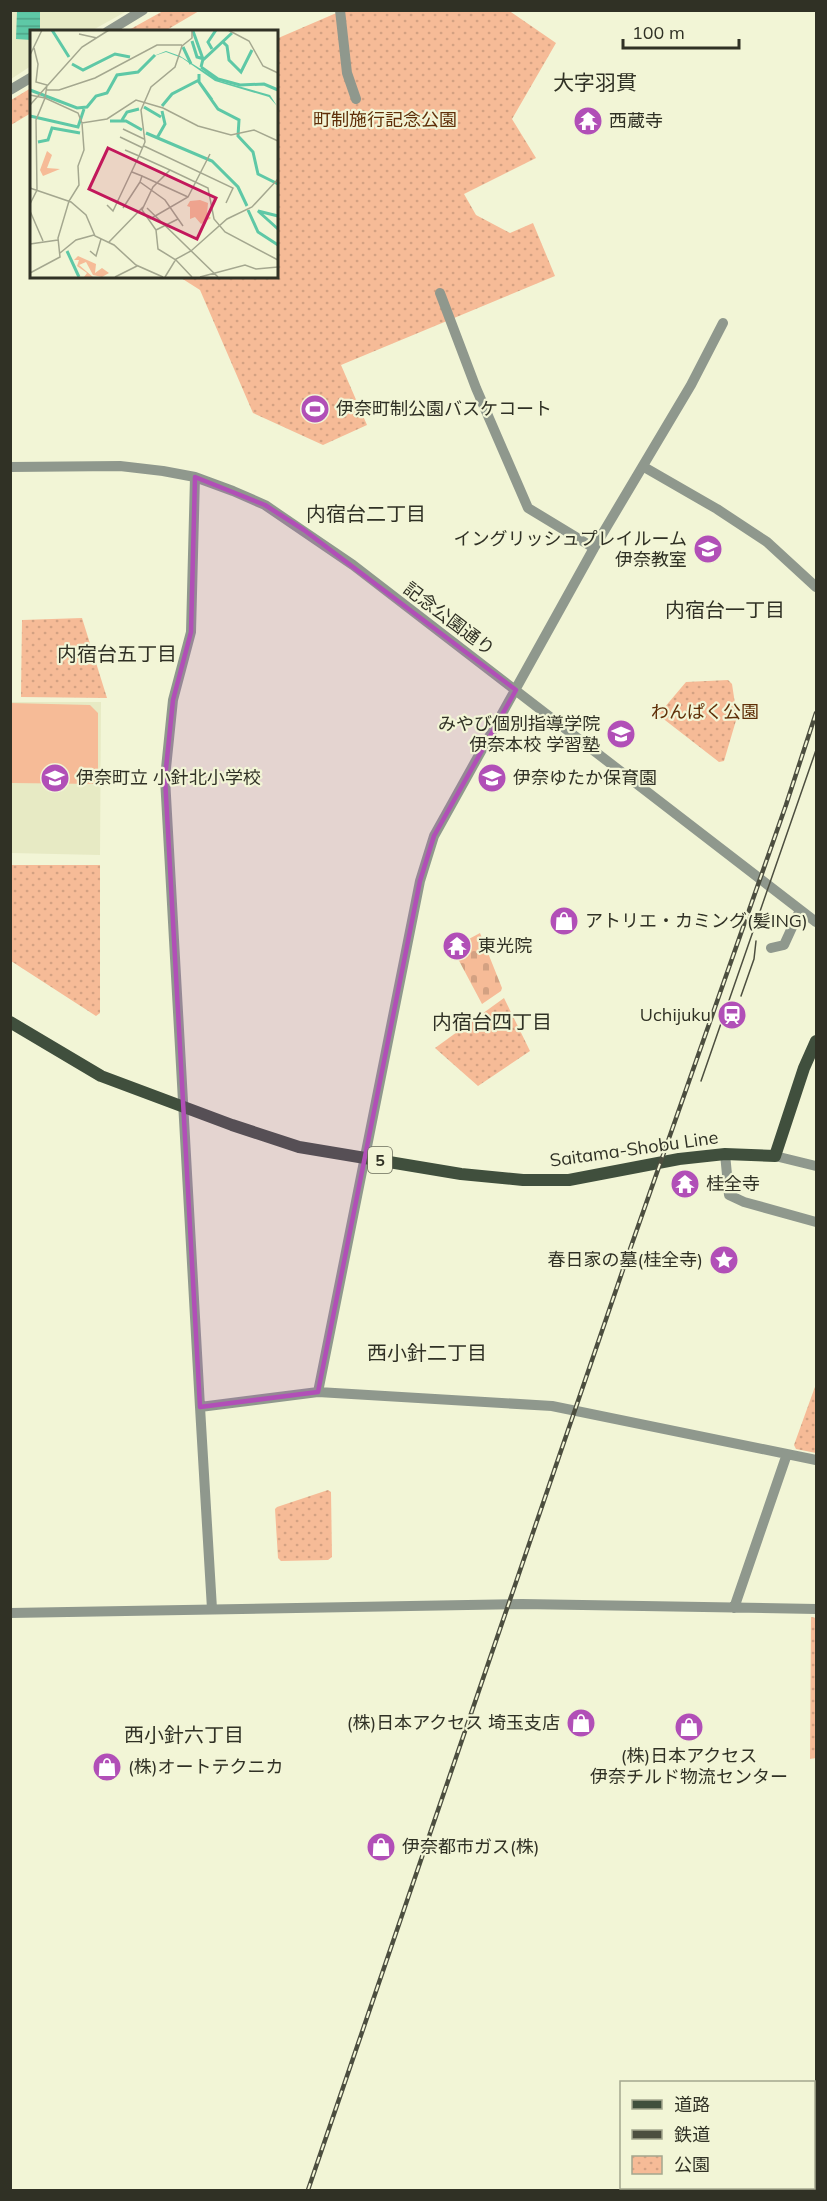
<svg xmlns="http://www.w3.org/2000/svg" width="827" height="2201" font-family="Mulish,'Noto Sans JP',sans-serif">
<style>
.built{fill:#e7eac4}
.grass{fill:#f6bb97}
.cemetery{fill:url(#cemetery-stones)}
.park{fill:url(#park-dots)}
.water{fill:url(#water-rules)}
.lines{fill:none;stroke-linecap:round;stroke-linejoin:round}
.minor{stroke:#8f988d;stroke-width:10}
.major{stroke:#404f3d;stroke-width:12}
.tram{stroke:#4c4e3f;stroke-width:1.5}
.rail-casing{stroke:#4c4e3f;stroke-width:4.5}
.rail{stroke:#f2f5d6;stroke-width:2;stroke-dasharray:7;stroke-linecap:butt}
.marked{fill:#b14fb7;fill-opacity:0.2;stroke:#b14fb7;stroke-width:4.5;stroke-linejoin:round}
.labels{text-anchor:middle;stroke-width:4.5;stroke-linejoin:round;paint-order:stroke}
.shield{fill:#f2f5d6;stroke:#6a6c5a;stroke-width:1.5}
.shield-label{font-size:16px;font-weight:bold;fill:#303125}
.park-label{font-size:18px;fill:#5f2f08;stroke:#f2f5d6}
.poi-label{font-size:18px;fill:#303125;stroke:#f2f5d6;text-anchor:start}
.street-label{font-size:18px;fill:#303125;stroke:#f2f5d6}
.neighbourhood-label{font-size:20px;fill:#303125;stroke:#f2f5d6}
.quarter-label{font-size:21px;fill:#303125;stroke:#f2f5d6}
.inset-river{fill:none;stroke:#5ec8a6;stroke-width:3}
.inset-road{fill:none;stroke:#a4a78f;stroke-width:1.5}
.view{fill:#c2185b;fill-opacity:0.15;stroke:#c2185b;stroke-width:3}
.inset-edge{fill:none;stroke:#303125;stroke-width:3}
</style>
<defs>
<pattern id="cemetery-stones" width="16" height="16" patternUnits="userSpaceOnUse" patternTransform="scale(1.5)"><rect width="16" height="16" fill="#f6bb97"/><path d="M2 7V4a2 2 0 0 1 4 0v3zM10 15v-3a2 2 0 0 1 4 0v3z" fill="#d3a182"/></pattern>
<pattern id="park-dots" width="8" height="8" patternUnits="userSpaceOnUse" patternTransform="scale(1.5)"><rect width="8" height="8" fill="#f6bb97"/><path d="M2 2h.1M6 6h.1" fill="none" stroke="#d3a182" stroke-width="1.8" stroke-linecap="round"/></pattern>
<pattern id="water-rules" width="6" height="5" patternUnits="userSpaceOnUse" patternTransform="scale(1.5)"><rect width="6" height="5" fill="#5ec8a6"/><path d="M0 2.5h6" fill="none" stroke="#4ea387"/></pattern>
</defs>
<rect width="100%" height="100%" fill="#f2f5d6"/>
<path class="built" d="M10,11H127L91,31L32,32L31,66L11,79Z
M11,702H101L100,855L11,853Z"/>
<path class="grass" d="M11,703L90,705L98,713V784L11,783Z"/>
<path class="cemetery" d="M480,933L502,988L501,991L482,1004L456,955L470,947L467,940Z"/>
<path class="park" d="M508,10L556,43L512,119L536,158L464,194L476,215L510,233L533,223L555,276L341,365L367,425L323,445L253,413L200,290L178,276H276V39L341,11Z
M163,11H199L165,31H127Z
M31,88V113L11,125V100Z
M82,618L107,698L21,697L22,620Z
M728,680L732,684L737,717L724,761L719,762L661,717L659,714L686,682Z
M11,865H100V1013L96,1016L11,961Z
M504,998L530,1051L478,1086L435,1048Z
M816,1384V1453L796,1449L794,1445Z
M328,1490L331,1492L332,1557L328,1560L281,1561L278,1558L275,1509L277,1507Z
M811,1617L816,1618V1758L810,1759Z"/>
<path class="water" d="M17,11H40V31L32,32L31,40L16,39Z"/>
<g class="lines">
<path class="minor" d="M340,10L347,73L356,99
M107,32L143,10
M10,90L32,77
M440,293L476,388L528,508L594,548
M10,467L120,466L163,471L195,477L233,491L265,505L353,565L816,922
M644,467L717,509L767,542L816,587
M195,477L191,632L173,700L165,778L200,1407
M771,948L784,945L800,910
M725,1154L729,1195L744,1202L816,1222
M775,1156L816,1166
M318,1392L552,1406L816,1460
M734,1608L787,1454
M212,1609L200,1407L318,1392L420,881L434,836L594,548L691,385L723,323
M10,1613L522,1604L816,1609"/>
<path class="major" d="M10,1022L101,1076L232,1125L299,1147L461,1174L523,1180H569L679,1159L725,1154L775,1156L804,1068L816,1041"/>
<path class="tram" d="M741,996L754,959L756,941
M701,1081L816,750"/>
<g class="rail-casing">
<path id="rail" d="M308,2190L628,1255L786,805L816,713"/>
</g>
<use href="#rail" class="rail"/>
</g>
<path class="marked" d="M195,477L265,505L304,530L516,690L434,836L420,881L318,1392L200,1407L165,778L173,700L191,632Z"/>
<defs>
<g id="temple-disc" transform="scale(1.5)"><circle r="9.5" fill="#b14fb7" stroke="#f2f5d6"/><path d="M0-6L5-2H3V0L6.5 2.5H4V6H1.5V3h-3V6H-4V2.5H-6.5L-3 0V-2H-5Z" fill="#fff"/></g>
<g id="stadium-disc" transform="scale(1.5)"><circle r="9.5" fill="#b14fb7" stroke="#f2f5d6"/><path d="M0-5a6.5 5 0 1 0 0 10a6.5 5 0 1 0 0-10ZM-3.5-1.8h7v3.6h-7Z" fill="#fff"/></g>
<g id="school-disc" transform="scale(1.5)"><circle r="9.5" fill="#b14fb7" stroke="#f2f5d6"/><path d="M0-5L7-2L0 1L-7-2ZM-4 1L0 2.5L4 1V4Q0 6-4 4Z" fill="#fff"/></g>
<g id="shop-disc" transform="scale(1.5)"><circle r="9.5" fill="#b14fb7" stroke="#f2f5d6"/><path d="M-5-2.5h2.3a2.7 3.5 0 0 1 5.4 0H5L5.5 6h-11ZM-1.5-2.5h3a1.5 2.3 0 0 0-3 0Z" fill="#fff"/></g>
<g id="station-disc" transform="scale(1.5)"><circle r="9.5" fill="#b14fb7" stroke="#f2f5d6"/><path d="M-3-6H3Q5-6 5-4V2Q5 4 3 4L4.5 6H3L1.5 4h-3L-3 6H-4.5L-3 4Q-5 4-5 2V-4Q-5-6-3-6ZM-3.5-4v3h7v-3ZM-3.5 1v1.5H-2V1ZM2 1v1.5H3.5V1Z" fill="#fff"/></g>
<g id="sight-disc" transform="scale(1.5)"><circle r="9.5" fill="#b14fb7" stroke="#f2f5d6"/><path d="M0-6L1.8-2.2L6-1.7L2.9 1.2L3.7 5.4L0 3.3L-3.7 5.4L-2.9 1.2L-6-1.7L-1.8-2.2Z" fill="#fff"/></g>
</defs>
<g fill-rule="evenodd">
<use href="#temple-disc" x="588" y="121"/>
<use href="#stadium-disc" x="315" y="409"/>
<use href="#school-disc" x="708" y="549"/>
<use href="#school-disc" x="621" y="734"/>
<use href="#school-disc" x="55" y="778"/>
<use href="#school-disc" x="492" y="778"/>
<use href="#shop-disc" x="564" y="921"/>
<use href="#temple-disc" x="457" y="946"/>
<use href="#station-disc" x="732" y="1015"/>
<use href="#temple-disc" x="685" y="1184"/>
<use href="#sight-disc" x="724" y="1260"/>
<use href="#shop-disc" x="581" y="1723"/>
<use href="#shop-disc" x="689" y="1727"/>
<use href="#shop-disc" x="107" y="1767"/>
<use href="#shop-disc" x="381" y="1847"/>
</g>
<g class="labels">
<rect class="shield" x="368" y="1147" width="24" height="26" rx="4.5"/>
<g class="shield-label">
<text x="380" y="1166">5</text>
</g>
<g class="park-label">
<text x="385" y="126">町制施行記念公園</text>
<text x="705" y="718">わんぱく公園</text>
</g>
<g class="poi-label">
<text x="609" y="127">西蔵寺</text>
<text x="336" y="415">伊奈町制公園バスケコート</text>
<text x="687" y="545" text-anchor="end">イングリッシュプレイルーム<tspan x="687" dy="21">伊奈教室</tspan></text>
<text x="600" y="730" text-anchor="end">みやび個別指導学院<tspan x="600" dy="21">伊奈本校 学習塾</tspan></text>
<text x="76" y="784">伊奈町立 小針北小学校</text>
<text x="513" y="784">伊奈ゆたか保育園</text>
<text x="585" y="927">アトリエ・カミング(髪ING)</text>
<text x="478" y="952">東光院</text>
<text x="711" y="1021" text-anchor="end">Uchijuku</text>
<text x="706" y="1190">桂全寺</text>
<text x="703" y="1266" text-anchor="end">春日家の墓(桂全寺)</text>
<text x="560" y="1729" text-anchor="end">(株)日本アクセス 埼玉支店</text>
<text x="689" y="1762" text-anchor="middle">(株)日本アクセス<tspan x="689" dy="21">伊奈チルド物流センター</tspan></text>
<text x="128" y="1773">(株)オートテクニカ</text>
<text x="402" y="1853">伊奈都市ガス(株)</text>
</g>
<g class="street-label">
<text transform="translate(449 619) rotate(37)" y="6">記念公園通り</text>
<text transform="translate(634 1149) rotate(-8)" y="6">Saitama-Shobu Line</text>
</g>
<g class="neighbourhood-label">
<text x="366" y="521">内宿台二丁目</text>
<text x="725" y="617">内宿台一丁目</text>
<text x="117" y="661">内宿台五丁目</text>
<text x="492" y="1029">内宿台四丁目</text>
<text x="427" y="1360">西小針二丁目</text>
<text x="184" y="1742">西小針六丁目</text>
</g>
<g class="quarter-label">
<text x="595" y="90">大字羽貫</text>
</g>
</g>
<g transform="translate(30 30)">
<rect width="248" height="248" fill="#f2f5d6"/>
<path d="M17,121L22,125L17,138L30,139L13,146L10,140ZM48,226L66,234L65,243L72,238L79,243L72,247L63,245L56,232L49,235L63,247H54L57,243L47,236L49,230H44Z" fill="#f6bb97"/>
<path d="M170,170L178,173L177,185L181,188L171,194L165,187L160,189V177L157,176L160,171Z" fill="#f6bb97"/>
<path d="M136,21L150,26L190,51L240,65L247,76L239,67L185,51L152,28L136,22L121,27Z" fill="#5ec8a6"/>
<path class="inset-river" d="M22,0L39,27M163,1L173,29L171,37M162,11L167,27L174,29L202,3M192,11L197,16L199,30L211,42L222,20M153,17L161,34M182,19L178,12L186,0M42,34L53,40L85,24L100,27M171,37L188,49L210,55L234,54L248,60M169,44V52L182,70M169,44V52L188,79L209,90L208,106L223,122L228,144L248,154M0,60L47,78L57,77L66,66L77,63L87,45L108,42L125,25M132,76L142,64L169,50M114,77L131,87M0,86L48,97L54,79M92,90L97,82L109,79M80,91H96L112,100M116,103L182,131L208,157L217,176M127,108L135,94L132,81M8,112L18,110L22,98L50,103M218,180L228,202L248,215M248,186L228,181L248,199M37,221L49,247"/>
<path class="inset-road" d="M162,0V8L152,16L145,37L121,57L111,80L115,112L109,126L140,140L123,157L112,180L126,200L128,219L146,230L162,247M198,0L219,11L233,36L248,43M49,4L67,8M4,18L8,34L6,52L17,55L15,68L48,83L52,93L77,89L106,70L133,78L168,96L201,105L224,100L248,111M0,25L12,0M17,60H29L65,48L127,15H152M0,65L15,68L6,90L7,160L0,174M0,75L52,17L79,0M93,99L114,109M90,107L113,118M114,116L203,158L196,173M140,140L178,158L184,189L195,202L248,230M102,142L112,146L110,152L135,170L153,196M112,146L158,167M0,158L41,172L56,185L65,206L84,215L106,235L133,247M77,175L83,181L109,126L95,120M93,178L110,152M117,178L188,247M0,181L13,211M120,189L158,167L180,124M126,200L148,189M79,212L113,177M0,214L28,210M60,221L66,226L71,209M30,223L46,210L64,205M0,243L30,227L28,208L39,171L49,155L48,136L54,120L52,93M85,247L107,236M135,247L146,229L161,221L197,189L222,177L248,149M170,247L215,235L226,239L248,237"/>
<path class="view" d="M78,118L186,168L167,209L59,159Z"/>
<rect width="248" height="248" class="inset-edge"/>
</g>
<rect width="827" height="2201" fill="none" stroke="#303125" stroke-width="24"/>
<rect x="620" y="2081" width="195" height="108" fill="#f2f5d6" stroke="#a4a78f" stroke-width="1.5"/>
<rect x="632" y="2100" width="30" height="9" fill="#404f3d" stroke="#a4a78f" stroke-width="1.5"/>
<text x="674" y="2111" font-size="18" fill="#303125">道路</text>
<rect x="632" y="2130" width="30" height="9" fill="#4c4e3f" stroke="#a4a78f" stroke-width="1.5"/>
<text x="674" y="2141" font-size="18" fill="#303125">鉄道</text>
<rect x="632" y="2156" width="30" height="18" fill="url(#park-dots)" stroke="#a4a78f" stroke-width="1.5"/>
<text x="674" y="2171" font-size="18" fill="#303125">公園</text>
<path d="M623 39v9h116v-9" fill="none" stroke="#303125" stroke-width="3"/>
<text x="632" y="39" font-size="18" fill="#303125" stroke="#f2f5d6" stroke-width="4.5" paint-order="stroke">100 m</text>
</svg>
